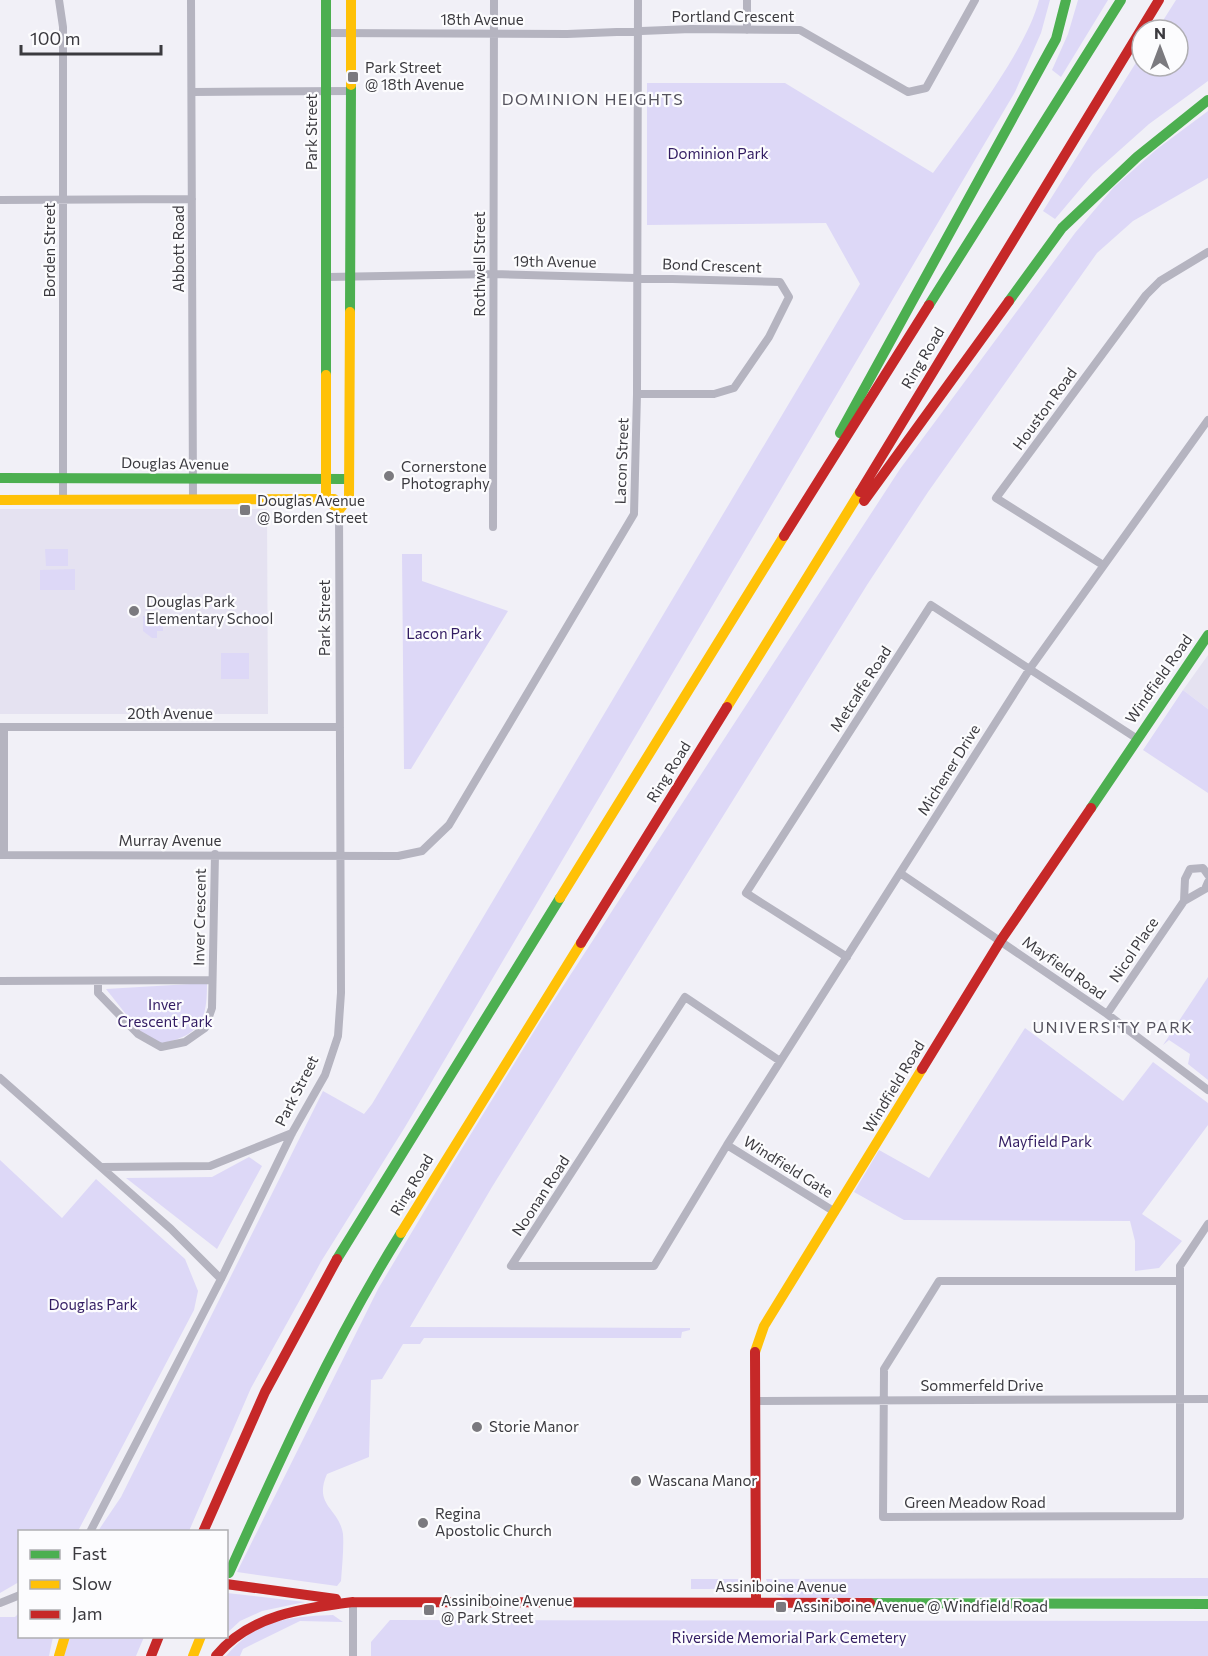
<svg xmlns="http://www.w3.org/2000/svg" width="1208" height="1656" font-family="Commissioner,sans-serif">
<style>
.built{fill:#e5e2f1}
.green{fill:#ddd8f7}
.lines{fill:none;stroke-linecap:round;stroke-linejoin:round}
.street{stroke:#b5b4c0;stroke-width:8}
.fast{stroke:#4caf50;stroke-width:10}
.slow{stroke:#ffc107;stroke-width:10}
.jam{stroke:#c62828;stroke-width:10}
.poi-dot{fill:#7b7a7f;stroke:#fcfcfe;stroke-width:2}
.labels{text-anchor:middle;stroke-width:4.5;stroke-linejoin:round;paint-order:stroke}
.street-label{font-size:15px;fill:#3b3a3f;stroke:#fcfcfe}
.poi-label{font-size:15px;fill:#3b3a3f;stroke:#fcfcfe;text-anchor:start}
.park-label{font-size:15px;fill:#321c62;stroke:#fcfcfe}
.neighbourhood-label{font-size:16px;letter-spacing:1.5px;fill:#55535e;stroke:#fcfcfe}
</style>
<rect width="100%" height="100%" fill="#f1f0f7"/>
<path class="built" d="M0,509H267L268,714H0Z
M1208,655V709L1183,690Z"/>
<path class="green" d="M1039,0H1050L1041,33L1015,92L405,1127L322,1260L251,1388L189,1531H98L121,1497L323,1091L364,1114L372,1104L860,284L826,223L647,225V83H785L933,173C965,129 1026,51 1039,0Z
M1078,0H1108L1061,77L1052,70L1068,34Z
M1176,0H1208V81L1149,124L1093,174L1055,219L1043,211L1142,53V66H1178V30H1157Z
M1208,111V178L1133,221L1097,253L928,492L867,585L492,1187L410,1327L690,1328V1330L682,1332L681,1338H424L420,1344H403L382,1379L371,1380L369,1457L327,1474C313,1506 339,1508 343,1534C344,1549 342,1566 341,1581L337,1586L237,1572L378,1289L453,1163L541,1020L900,469L1075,233L1114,187L1157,149Z
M45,549H68V566H46Z
M402,554H422V581L508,611L411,769H404Z
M75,569V590H40V570Z
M143,616H163V631H157V638H152L143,631Z
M221,653H249V679H221Z
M1183,690L1208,709V793L1143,750Z
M1208,977V1080L1188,1064L1190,1054L1169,1040L1163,1045Z
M207,983C207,1022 201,1034 161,1044L140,1032L106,989Z
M1025,1028L1123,1101L1153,1062L1208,1103V1125L1142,1214L1182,1241L1159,1268L1135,1271V1241L1130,1221L904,1220L854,1192L879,1150L929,1178Z
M249,1157L262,1166L217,1249L126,1178L212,1177Z
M0,1160L62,1218L96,1179L185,1259L198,1291L194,1310L78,1531L20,1532L19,1582L0,1593Z
M1208,1578V1596L785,1598L772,1593L766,1579Z
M691,1579H743L741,1587L735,1589H691Z
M227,1593L305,1602L262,1611L240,1621L227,1633Z
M19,1613L20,1636L53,1637L49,1656H0V1617H15Z
M333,1615L343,1622L300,1621L243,1649L240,1656H226C258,1619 287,1617 333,1615Z
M390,1620L1208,1621V1656H371V1642Z
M70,1637H144L136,1656H64Z"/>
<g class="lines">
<path class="street" d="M59,0L63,27V500
M191,0L193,498
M747,0V30
M326,33L567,34L691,29L800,30L908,92L926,88L975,0
M193,92L351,91
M0,200L192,199
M328,277L494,274L780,282L789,297L769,337L734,388L714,394H637
M493,527L494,0
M1103,565L996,498L1146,295L1160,281L1208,252
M0,727H340
M0,855L398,856L422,851L449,825L634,514L637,394L638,0
M4,855V727
M900,873L1107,1014L1208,1090
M1184,901L1185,879L1190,869L1203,868L1208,875
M847,957L746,893L931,605L1136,738
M0,981L212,980
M98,981V993L138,1034L161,1047L185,1042L205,1028L212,1008L215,854
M1107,1014L1184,901L1205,889L1208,882
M780,1061L685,997L511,1266H654L727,1145L1031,667L1208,420
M0,1078L171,1229L221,1279
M727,1145L835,1212
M102,1167L210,1166L292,1133
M1180,1281H939L884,1369L883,1517L1180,1516V1266L1208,1224
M755,1401L1208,1399
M90,1532L221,1279L292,1133L325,1075L338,1036L341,993L339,510
M0,1603L20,1595
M353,1656V1602"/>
<path class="fast" d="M326,0V375
M1009,301L1062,228L1137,157L1208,100
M929,305L1121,0
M350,312L351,85
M840,433L1056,39L1066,0
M0,478L349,479
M1091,808L1208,635
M337,1259L560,898
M229,1573C281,1457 333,1342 401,1233
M870,1603L1208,1604"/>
<path class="slow" d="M351,85V0
M326,375V499L339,510L349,498L350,312
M0,500L334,499
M727,707L860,492
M560,898L784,536
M401,1233L581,943
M755,1352L764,1326L922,1069
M59,1656L65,1636
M193,1656L201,1636"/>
<path class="jam" d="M860,492L1159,0
M864,501L1009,301
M784,536L929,305
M581,943L727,707
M922,1069L1001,940L1091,808
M755,1352L756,1601
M203,1532L265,1392L337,1259
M226,1584L336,1599
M353,1602L870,1603
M151,1656L159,1636
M216,1656C249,1615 304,1608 353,1602"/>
</g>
<g class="poi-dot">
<rect x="347" y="71" width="12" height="12" rx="3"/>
<circle cx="389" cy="476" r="6"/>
<rect x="239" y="504" width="12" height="12" rx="3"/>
<circle cx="134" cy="611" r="6"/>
<circle cx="477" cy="1427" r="6"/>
<circle cx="636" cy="1481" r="6"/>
<circle cx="423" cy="1523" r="6"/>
<rect x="775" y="1601" width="12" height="12" rx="3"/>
<rect x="423" y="1604" width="12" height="12" rx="3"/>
</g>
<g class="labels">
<g class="street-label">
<text x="733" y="22">Portland Crescent</text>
<text x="482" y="25">18th Avenue</text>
<text transform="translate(312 132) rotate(-90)" y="5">Park Street</text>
<text transform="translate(179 249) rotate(-90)" y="5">Abbott Road</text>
<text transform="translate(50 250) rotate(-90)" y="5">Borden Street</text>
<text transform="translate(555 262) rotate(1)" y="5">19th Avenue</text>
<text transform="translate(480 264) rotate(-90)" y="5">Rothwell Street</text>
<text transform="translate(712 266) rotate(2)" y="5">Bond Crescent</text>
<text transform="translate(923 358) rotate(-59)" y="5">Ring Road</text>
<text transform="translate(1045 409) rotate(-54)" y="5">Houston Road</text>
<text transform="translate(622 461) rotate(-88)" y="5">Lacon Street</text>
<text transform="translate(175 464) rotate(1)" y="5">Douglas Avenue</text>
<text transform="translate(325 618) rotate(-90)" y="5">Park Street</text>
<text transform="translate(1159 679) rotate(-55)" y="5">Windfield Road</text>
<text transform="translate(861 689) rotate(-57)" y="5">Metcalfe Road</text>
<text x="170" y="719">20th Avenue</text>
<text transform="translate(949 770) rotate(-58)" y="5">Michener Drive</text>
<text transform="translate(669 772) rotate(-58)" y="5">Ring Road</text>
<text x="170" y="846">Murray Avenue</text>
<text transform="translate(200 917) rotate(-89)" y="5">Inver Crescent</text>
<text transform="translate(1134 950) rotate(-56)" y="5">Nicol Place</text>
<text transform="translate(1064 968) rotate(35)" y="5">Mayfield Road</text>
<text transform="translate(894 1087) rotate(-59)" y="5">Windfield Road</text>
<text transform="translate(297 1091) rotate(-63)" y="5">Park Street</text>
<text transform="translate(788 1167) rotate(32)" y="5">Windfield Gate</text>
<text transform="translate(412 1185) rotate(-59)" y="5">Ring Road</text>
<text transform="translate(541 1196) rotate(-57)" y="5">Noonan Road</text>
<text x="982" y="1391">Sommerfeld Drive</text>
<text x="975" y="1508">Green Meadow Road</text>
<text x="781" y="1592">Assiniboine Avenue</text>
</g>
<g class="poi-label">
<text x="365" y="73">Park Street<tspan x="365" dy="17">@ 18th Avenue</tspan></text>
<text x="401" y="472">Cornerstone<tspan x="401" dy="17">Photography</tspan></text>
<text x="257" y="506">Douglas Avenue<tspan x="257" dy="17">@ Borden Street</tspan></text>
<text x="146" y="607">Douglas Park<tspan x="146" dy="17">Elementary School</tspan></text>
<text x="489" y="1432">Storie Manor</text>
<text x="648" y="1486">Wascana Manor</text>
<text x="435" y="1519">Regina<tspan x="435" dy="17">Apostolic Church</tspan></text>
<text x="441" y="1606">Assiniboine Avenue<tspan x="441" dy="17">@ Park Street</tspan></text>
<text x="793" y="1612">Assiniboine Avenue @ Windfield Road</text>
</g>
<g class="park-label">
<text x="718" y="159">Dominion Park</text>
<text x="444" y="639">Lacon Park</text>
<text x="165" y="1010">Inver<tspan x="165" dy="17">Crescent Park</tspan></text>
<text x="1045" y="1147">Mayfield Park</text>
<text x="93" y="1310">Douglas Park</text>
<text x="789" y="1643">Riverside Memorial Park Cemetery</text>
</g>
<g class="neighbourhood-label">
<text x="593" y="105">DOMINION HEIGHTS</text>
<text x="1113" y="1033">UNIVERSITY PARK</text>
</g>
</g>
<rect x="18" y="1530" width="210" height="108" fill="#fcfcfe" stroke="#afaeb2" stroke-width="1.5"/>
<rect x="30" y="1550" width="30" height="9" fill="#4caf50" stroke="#afaeb2" stroke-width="1.5"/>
<text x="72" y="1560" font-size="18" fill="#3b3a3f">Fast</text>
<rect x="30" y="1580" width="30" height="9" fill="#ffc107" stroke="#afaeb2" stroke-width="1.5"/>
<text x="72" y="1590" font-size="18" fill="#3b3a3f">Slow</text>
<rect x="30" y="1610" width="30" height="9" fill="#c62828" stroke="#afaeb2" stroke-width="1.5"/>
<text x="72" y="1620" font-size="18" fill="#3b3a3f">Jam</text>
<g transform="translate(1160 48)"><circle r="28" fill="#fcfcfe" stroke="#afaeb2" stroke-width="1.5"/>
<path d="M0-4.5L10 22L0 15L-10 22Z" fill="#7b7a7f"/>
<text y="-9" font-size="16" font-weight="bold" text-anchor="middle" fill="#3b3a3f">N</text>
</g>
<path d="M21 45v9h140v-9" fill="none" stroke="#3b3a3f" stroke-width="3"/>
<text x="30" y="45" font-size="18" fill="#3b3a3f" stroke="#fcfcfe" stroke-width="4.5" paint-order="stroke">100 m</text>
</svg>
